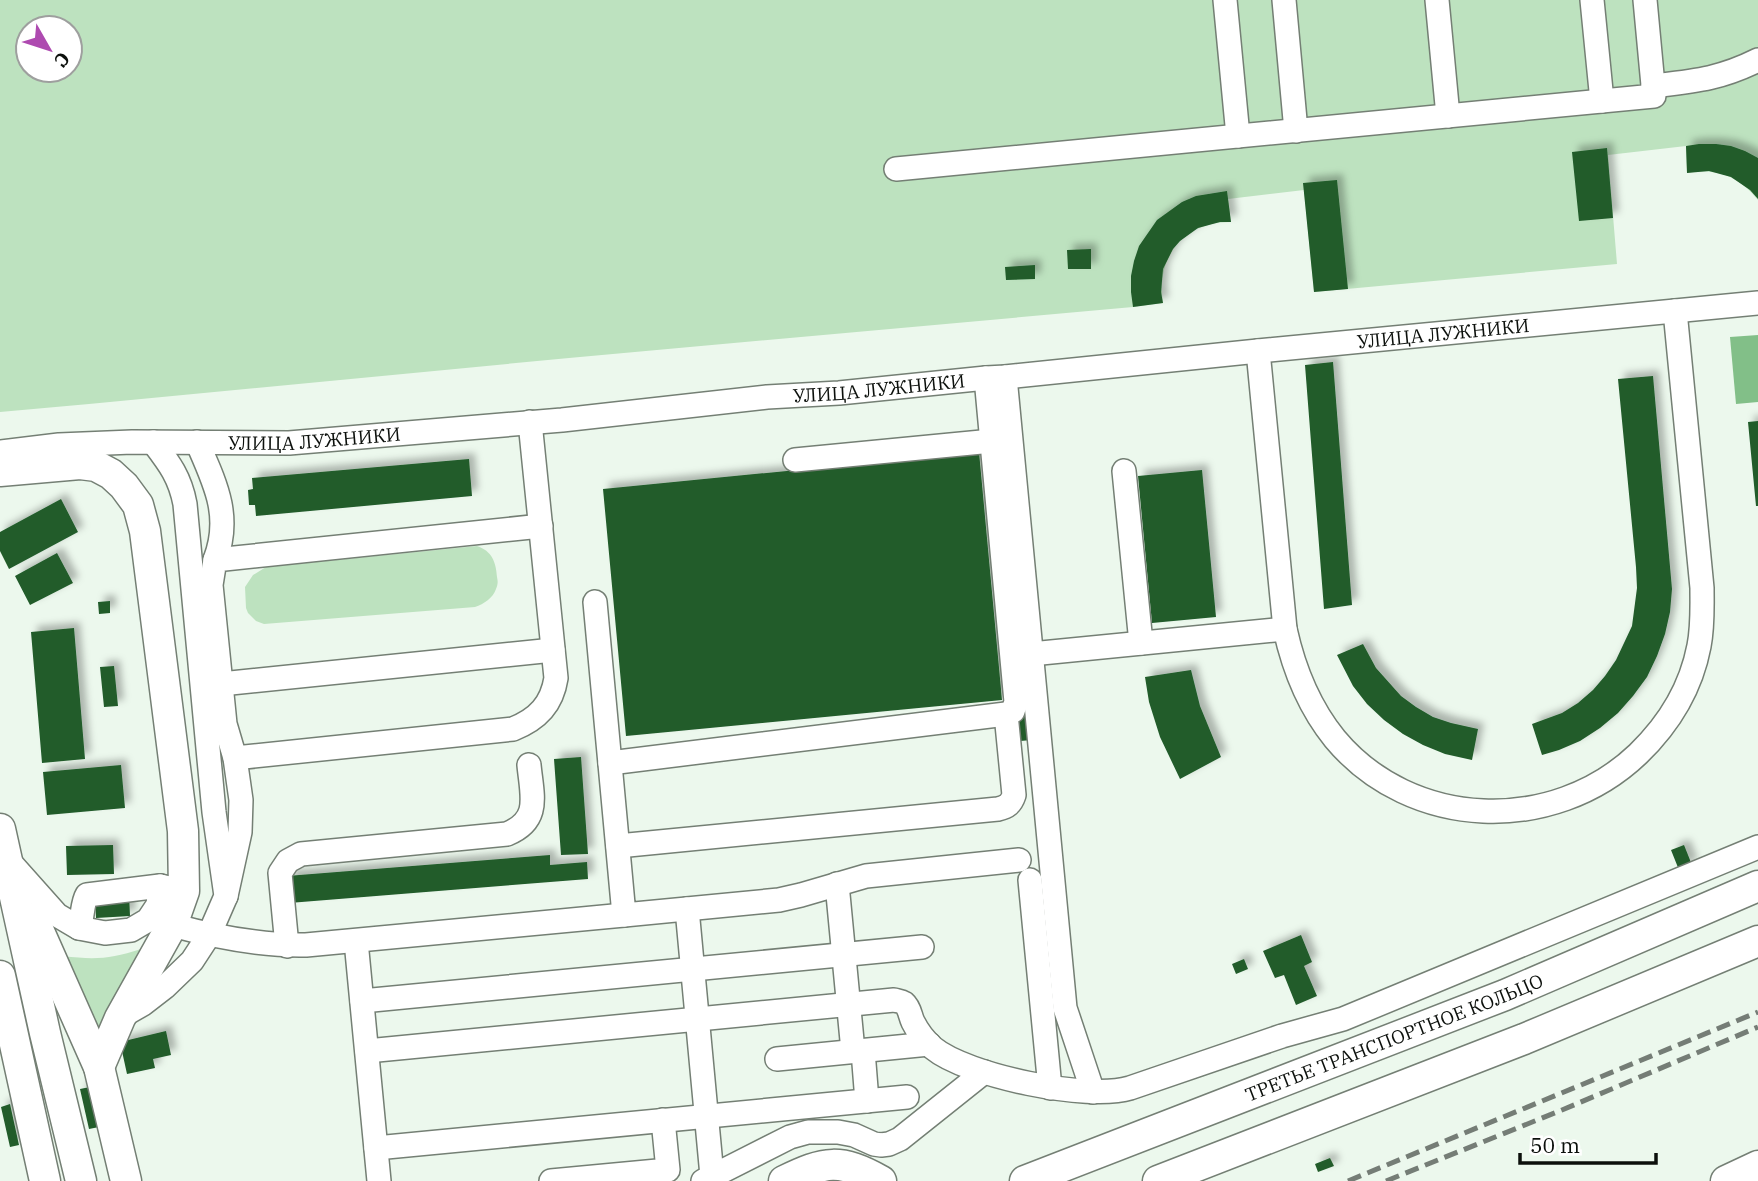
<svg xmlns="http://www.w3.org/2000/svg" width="1758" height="1181" font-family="'IBM Plex Serif',serif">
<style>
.green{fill:#bde2bf;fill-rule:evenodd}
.forest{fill:#82bf88}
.building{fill:#205b2a;filter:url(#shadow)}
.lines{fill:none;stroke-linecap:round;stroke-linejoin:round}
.minor-casing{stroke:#747f74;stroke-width:26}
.major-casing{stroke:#747f74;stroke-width:33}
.minor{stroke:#fff;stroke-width:23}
.major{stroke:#fff;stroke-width:30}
.rail{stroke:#757d76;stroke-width:5;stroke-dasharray:14 7;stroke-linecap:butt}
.labels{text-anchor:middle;stroke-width:7;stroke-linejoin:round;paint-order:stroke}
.street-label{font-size:19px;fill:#0c100c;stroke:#fff}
</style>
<defs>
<filter id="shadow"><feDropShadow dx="6" dy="-6" stdDeviation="3.5" flood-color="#0004"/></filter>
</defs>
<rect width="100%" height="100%" fill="#ecf8ed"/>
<path class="green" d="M0,0H1758V200C1738,176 1718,168 1687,173L1686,146L1608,155L1617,264L1314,292L1304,190L1228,199L1231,222C1183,222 1156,256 1163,303L1133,307L569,358L89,404L0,412ZM28,28H70V70H28Z
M477,546C492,551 496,562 497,577C498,582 498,584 496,589C493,598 484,604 475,607L264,624L256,621L248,613L246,608L245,587L253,575L266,567Z
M141,949L102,1027L98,1043L63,956C95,960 110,959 141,949Z"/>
<path class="forest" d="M1758,335V402L1736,404L1730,337Z"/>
<path class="building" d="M1699,144H1716L1731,146L1745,151L1758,158V199L1750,190L1731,177L1709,171L1687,173L1686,146Z
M1607,148L1613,218L1579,221L1572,152Z
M1337,180L1348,289L1314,292L1303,183Z
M1227,191L1231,222H1220L1198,228L1180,241L1173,249L1163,269L1161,292L1163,303L1133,307L1131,292V276L1134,261L1139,246L1157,220L1182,202L1196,196Z
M1091,249V269H1068L1067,250Z
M1035,265V279L1006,280L1005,267Z
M1333,362L1352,605L1324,609L1305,365Z
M1653,376L1672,589L1670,612L1665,634L1657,656L1647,677L1633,696L1618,713L1600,728L1580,741L1559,750L1542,755L1532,724L1562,713L1578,703L1593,690L1605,676L1616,660L1632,626L1637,588L1636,567L1618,379Z
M1758,421V506H1756L1748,422Z
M979,452L1002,700L626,736L603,489Z
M469,459L472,496L256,516L255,505H249L248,490L253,489L252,478Z
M1202,470L1216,617L1152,623L1138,476Z
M61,499L78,532L9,569L0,551V532Z
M57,553L73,583L30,605L15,576Z
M110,601V613L99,614L98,602Z
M74,628L85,759L42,763L31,632Z
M1363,644L1376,668L1401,696L1416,707L1433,717L1451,723L1478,729L1472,760L1445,754L1423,745L1403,734L1384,720L1367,704L1353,686L1337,655Z
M114,666L118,706L104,707L100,667Z
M1191,670L1200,706L1221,757L1180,779L1160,737L1149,702L1145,677Z
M1029,716L1032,740L1020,741L1018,717Z
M581,757L588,854L561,855L554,759Z
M121,765L125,808L47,815L43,772Z
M113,845L114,874L67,875L66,846Z
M1684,845L1692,865L1679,870L1671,850Z
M550,855V865L587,862L588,879L289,903L287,876Z
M129,894L130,916L96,918L95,896Z
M1301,935L1312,962L1304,966L1317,996L1296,1005L1284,975L1275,978L1263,951Z
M1244,959L1248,969L1236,974L1232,964Z
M166,1031L171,1055L153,1059L155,1068L127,1074L120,1042Z
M90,1087L99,1127L89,1129L80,1089Z
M10,1104L19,1145L10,1147L1,1107Z
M1330,1158L1334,1166L1318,1172L1315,1164Z"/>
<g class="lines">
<g class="minor-casing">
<g id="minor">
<path d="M1225,0L1238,136"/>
<path d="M1284,0L1296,131"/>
<path d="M1437,0L1448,116"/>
<path d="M1592,0L1602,101"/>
<path d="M1653,86C1695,81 1720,79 1758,60"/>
<path d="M896,169L1654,96L1645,0"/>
<path d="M1258,351L1285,629C1294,670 1309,707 1335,739C1411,830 1553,835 1638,754C1668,725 1691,688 1699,646C1703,626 1702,607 1702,588L1675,311"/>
<path d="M1005,377L1065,1008L1093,1092"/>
<path d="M197,442C215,483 232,516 215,560"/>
<path id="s1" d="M0,452L59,445L132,442L289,443L562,420L767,397L839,393L986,378L1005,377L1258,351L1758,303"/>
<path d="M795,460L992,441"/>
<path d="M1124,471L1141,643"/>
<path d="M595,602L624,915L779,900L801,895L866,876L1019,860"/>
<path d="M1031,654L1285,629"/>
<path d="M221,684L553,650"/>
<path d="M235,758L513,729C538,719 552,704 556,678L530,422"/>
<path d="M610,763L1006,714L1013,711L1016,702L986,378"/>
<path d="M618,846L998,809C1007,807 1011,804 1014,795L1006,714"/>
<path d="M8,860L57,915L79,928L105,933L131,930L148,920L158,905L160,886"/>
<path d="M1030,880L1050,1088"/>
<path d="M837,884L853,1051"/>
<path d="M226,896L240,832L241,800L235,758L225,724L211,585L215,560L541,526"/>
<path d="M687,909L712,1176"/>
<path d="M172,925C216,937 260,946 306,945L624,915"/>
<path d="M79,928C83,917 82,903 87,895L160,886L174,889"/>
<path d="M356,941L379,1181"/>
<path d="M287,946L280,873L288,861L301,854L507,834C541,820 532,796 529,765"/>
<path d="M362,1001L922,947"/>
<path d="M122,1016L143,1004L165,987L192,961L209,935L226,896L214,812L185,504C180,477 169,463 153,442"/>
<path d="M367,1051L894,1000C898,1001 901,1001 904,1003C910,1008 910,1016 913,1022C918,1032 925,1041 933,1048C967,1076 1088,1101 1130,1088L1282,1036L1343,1019L1758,847"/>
<path d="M863,1051L867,1101"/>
<path d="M777,1059L929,1044"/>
<path d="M376,1148L907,1097"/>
<path d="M551,1181L668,1170L663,1120"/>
<path d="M703,1181L790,1137L808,1132H838L854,1135L874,1144L881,1145L889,1144L900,1139L984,1072"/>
</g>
</g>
<g class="major-casing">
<g id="major">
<path d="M0,471L80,464L96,466L111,474L124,486L138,505L145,531L183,831L184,891L172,925L120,1018L99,1067"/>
<path d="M0,829L45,1033L81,1181"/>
<path d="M33,918L99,1067L126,1181"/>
<path d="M0,976L45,1181"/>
<path d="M784,1181C825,1161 840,1158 881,1181"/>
<path id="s2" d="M1025,1181L1505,995L1758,886"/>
<path d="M1158,1181L1524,1039L1758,941"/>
<path d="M1726,1181L1758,1166"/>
</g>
</g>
<use href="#minor" class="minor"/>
<use href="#major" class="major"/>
<path class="rail" d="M1348,1181L1758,1012
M1386,1181L1562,1110L1758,1027"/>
</g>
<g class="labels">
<g class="street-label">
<text dy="7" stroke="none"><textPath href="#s1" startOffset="1449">УЛИЦА ЛУЖНИКИ</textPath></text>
<text dy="7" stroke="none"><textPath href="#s1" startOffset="882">УЛИЦА ЛУЖНИКИ</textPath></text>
<text dy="7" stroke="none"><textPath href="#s1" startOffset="315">УЛИЦА ЛУЖНИКИ</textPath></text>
<text dy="7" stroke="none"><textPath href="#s2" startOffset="396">ТРЕТЬЕ ТРАНСПОРТНОЕ КОЛЬЦО</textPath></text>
</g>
</g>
<g transform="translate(49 49) rotate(129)"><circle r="33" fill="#ffffff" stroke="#9e9f9e" stroke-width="2"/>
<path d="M0-5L12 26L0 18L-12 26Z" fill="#ae4ab0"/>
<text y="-10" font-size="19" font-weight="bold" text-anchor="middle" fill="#0c100c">С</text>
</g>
<path d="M1520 1153v10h136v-10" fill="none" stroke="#0c100c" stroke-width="3.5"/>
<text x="1530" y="1153" font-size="21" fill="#0c100c" stroke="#ffffff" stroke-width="5" paint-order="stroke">50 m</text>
</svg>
